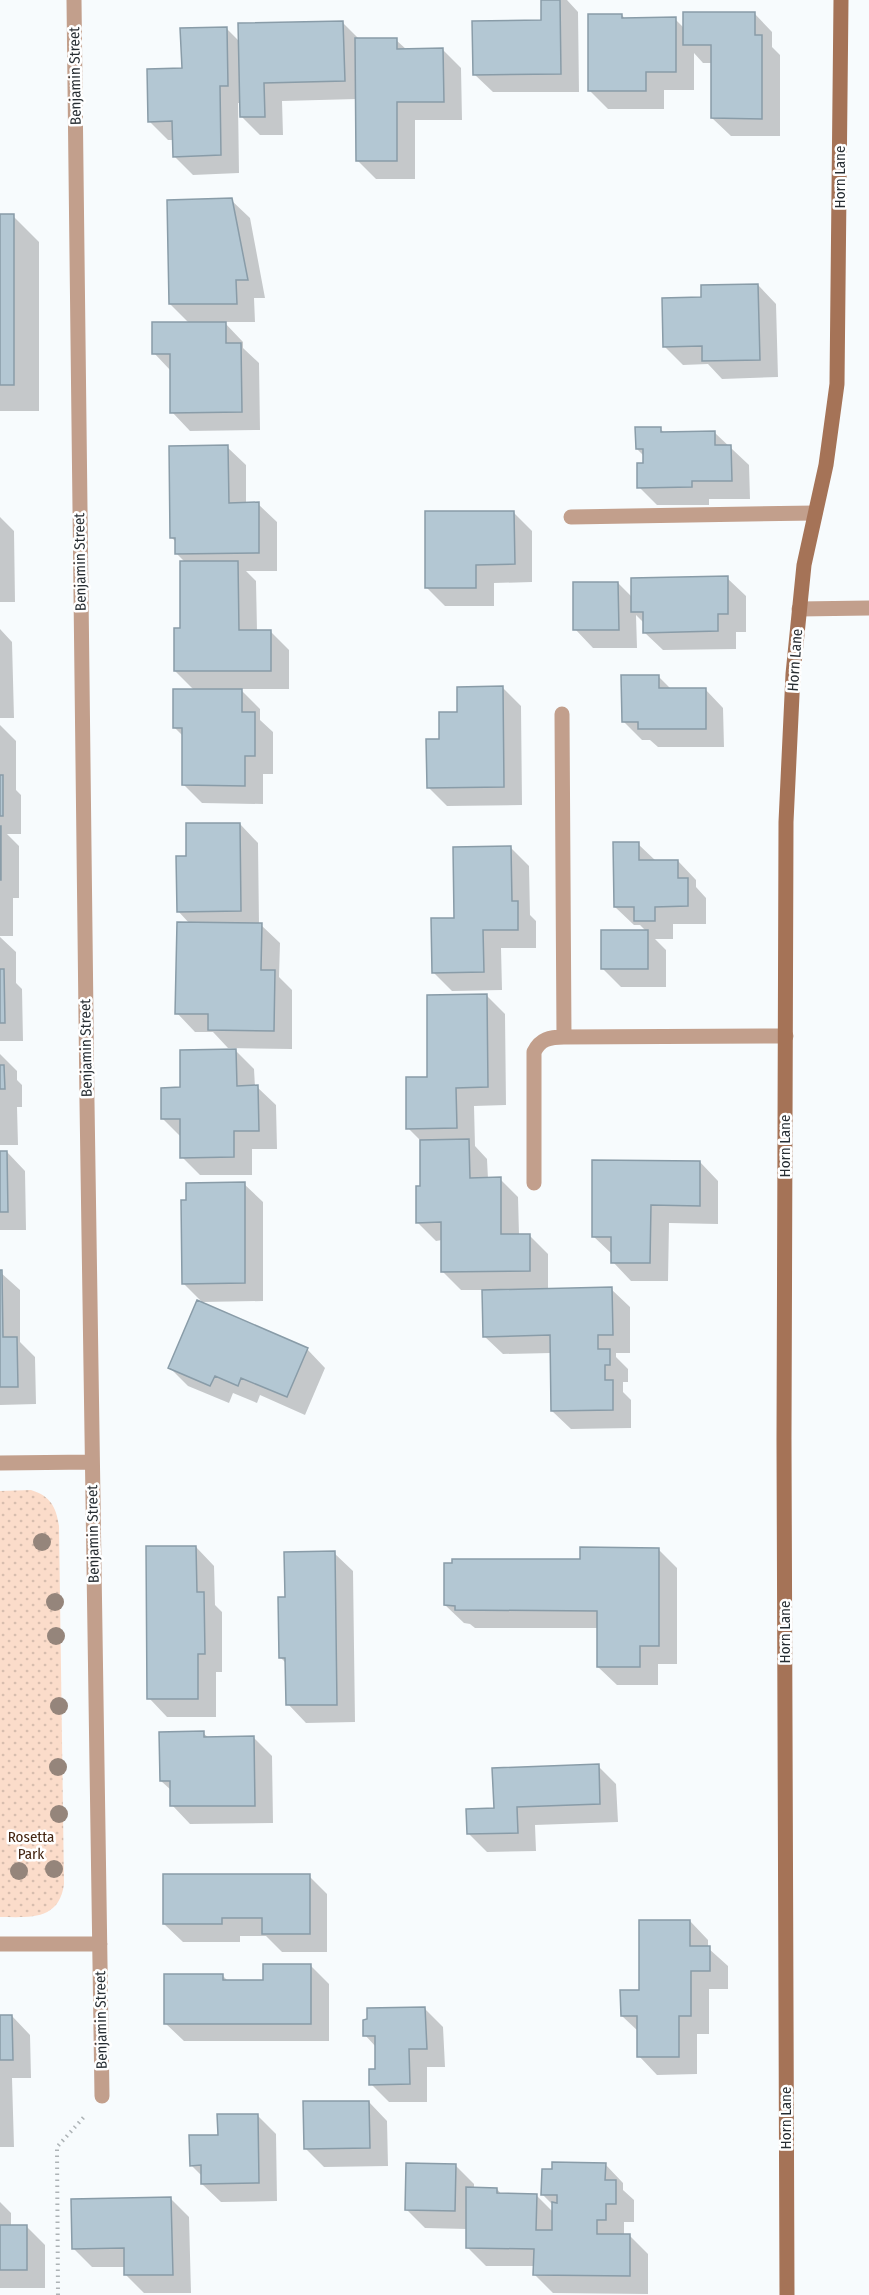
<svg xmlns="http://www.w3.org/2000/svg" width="869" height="2295" font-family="'Fira Sans Condensed',sans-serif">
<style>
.park{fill:url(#park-dots)}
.shadow{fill:#0003}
.building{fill:#b3c7d3;stroke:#899ca8;stroke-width:1.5}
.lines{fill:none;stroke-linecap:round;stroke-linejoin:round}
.path{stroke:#adb3b6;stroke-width:4;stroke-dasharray:1.5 4.5;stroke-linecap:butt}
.lane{stroke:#c29f8c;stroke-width:15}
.street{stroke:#c29f8c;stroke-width:15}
.secondary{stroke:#a57357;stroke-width:15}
.tree{fill:#95857b}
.labels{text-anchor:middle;stroke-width:5;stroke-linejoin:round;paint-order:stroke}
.street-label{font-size:15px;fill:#262d32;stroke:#fff}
.park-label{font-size:15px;fill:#442511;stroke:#fff}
</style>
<defs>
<pattern id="park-dots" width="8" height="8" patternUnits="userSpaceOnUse" patternTransform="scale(1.5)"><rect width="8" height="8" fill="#fbdcca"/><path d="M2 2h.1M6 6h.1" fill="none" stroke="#d7bdae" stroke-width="1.8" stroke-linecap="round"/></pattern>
</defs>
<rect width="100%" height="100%" fill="#f7fbfd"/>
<path class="park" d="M31,1490C50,1496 56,1506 59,1526L64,1884C59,1921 30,1917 0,1917V1491Z"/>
<path class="shadow" d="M542,0H567L578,12L579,92H493L474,74L542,22Z
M754,13L772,32V47L780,55V136H731L712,118L713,63H703L694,53V90H664V109H608L589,90L622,15L625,19H675L684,28Z
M343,23L360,40H396L407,50H443L461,68L462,120H415V179H376L358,161L357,99L282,101L283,135H260L242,117L241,103H238L239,173L193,175L174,156V140H168L149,121L183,70L226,28L240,42Z
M231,200L250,218L265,298H254L255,322H224L243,342V348L259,363L260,430L190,431L172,412L171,371L154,353L190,324L170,304Z
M0,216H13L39,242V411H0Z
M758,285L776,304L778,377L722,379L708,364L683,365L664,346L703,299Z
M660,429L665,433H715L749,465L750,499H709V505H657L639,487L644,456L637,449Z
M227,447L246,465V504H258L277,522V571H246L256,581L257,631H270L289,650V689H240L260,709V720L273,732V774H263V804L202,803L184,785V737L174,727L195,691L175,671L182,630L186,563L177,554V543L171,537Z
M513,512L532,531V582L494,583V606H445L426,587Z
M0,517L14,531L15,602H0Z
M727,578L746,596V632H736V649L663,650L644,632V623L636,615L637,648H593L575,629L618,583L633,598Z
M0,629L12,642L14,718H0Z
M658,676L671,689H705L723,708L724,747H658L650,740H642L623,721Z
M503,688L521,706L522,805L447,806L428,787L440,740L459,713Z
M0,725L16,741V790L21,795V834H7L19,846V898H13V936H0Z
M240,824L258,843L259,925H261L280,943L279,977L292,990V1049L228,1048L213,1032H195L177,1013L190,924L178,911L188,857Z
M638,844L656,861H678L696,880V887L706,898V924H673V939H655L666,950V987H621L603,969L646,931L640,925H634L615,907Z
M511,848L529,866L530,915L536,921V948H501L502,990L452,991L433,972L456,920Z
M0,937L16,952V983L22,989L23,1041H0Z
M487,996L505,1014L506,1105L474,1106L475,1146L487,1159L488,1179H500L518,1197L519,1235H529L548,1254V1290L611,1289L630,1307V1353H616V1357L628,1369V1382H623V1392L631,1400V1428L571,1429L552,1411L551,1353L503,1354L484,1336V1290H461L443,1272L442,1240L436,1241L417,1222L422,1188L421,1141L408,1128L429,1078Z
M236,1051L254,1069L255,1087H257L276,1105L277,1149H252V1175H200L182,1157V1138L163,1119L182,1089Z
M0,1054L17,1071V1080L22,1085V1107H17L18,1145H0Z
M0,1152H7L25,1171L26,1230H0Z
M700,1162L718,1181V1224L669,1223L668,1281H631L613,1262L612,1254L593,1236Z
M244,1184L263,1202V1301L202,1302L184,1284L188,1201Z
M0,1272L20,1290V1342L35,1357L36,1404L0,1405Z
M307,1349L325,1368L305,1415L260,1395L257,1403L233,1393L229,1403L188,1386L169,1367Z
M196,1547L214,1566L215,1605L222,1612V1672H216V1717H167L149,1698Z
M658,1549L677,1568V1664H658V1685H617L598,1667V1628H475L470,1624L464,1623L445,1605L581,1561Z
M334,1553L353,1571L355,1722L306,1723L288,1704L287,1664L281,1658L286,1598Z
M203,1733L209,1738H254L272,1756L273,1823L190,1824L172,1805L171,1790L161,1781Z
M598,1766L616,1784L618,1822L535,1825L536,1851L487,1852L469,1834L495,1809Z
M309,1876L327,1894V1952H282L266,1936H240V1942H183L164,1924Z
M690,1921L708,1940V1948L728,1966V1989H709V2034H697V2074L657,2075L639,2056V2032L622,2016Z
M310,1965L329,1984V2041H184L165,2023L222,1975L228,1981H265Z
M425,2009L443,2027L445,2067H427V2102H389L371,2084L377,2070L376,2047L365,2035Z
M0,2016H12L30,2035L31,2078H12L14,2147H0Z
M369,2102L387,2121L388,2166L324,2167L305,2148Z
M257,2115L276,2134L277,2201L221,2202L202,2184V2176L191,2165L219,2136Z
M605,2164L623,2183V2190L634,2200V2222H624V2236H630L648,2254V2294L553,2293L535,2275V2266H486L467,2247V2229L425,2228L407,2210L455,2165L474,2184V2189H497L502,2195H536L553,2212V2205L543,2195L554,2170Z
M0,2192V2202L11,2213V2226H26L45,2245V2288H0Z
M171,2199L189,2217L191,2293H144L126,2275V2267H92L74,2249Z"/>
<path class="building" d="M541,0H560L561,74L473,75L472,21L541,20Z
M683,12H755V35H762V119L711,118V45H683Z
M588,14H622V18L676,17V72H646V91H588Z
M343,21L345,81L264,83L265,117H240L238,23Z
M227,27L228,86H220L221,155L173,157L172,121L148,122L147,69L182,68L180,28Z
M355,38H397V49L443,48L444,102H397V161H356Z
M232,198L248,280H236L237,304H169L167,200Z
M0,214H14V385H0Z
M758,284L760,360L702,361V346L663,347L662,298L701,297V285Z
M152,322H226V343H241L242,412L170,413V354H152Z
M635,427H661V432L715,431V445H731L732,481H692V487L637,488V463H643V449H636Z
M228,445L229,503L259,502V553L175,554V538H170L169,446Z
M425,511H514L515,564L476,565V588H425Z
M180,561H238L239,630H271V671H174V628H180Z
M728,576V614H718V631L643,633V612H631V578Z
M573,582H618L619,630H573Z
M621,675H659V688H706V729H638V722H622Z
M503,686L504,787L427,788L426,739H439V712H457V687Z
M173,689H242V712H255V756H245V786L182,785V728H173Z
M0,775H3V816H0Z
M186,823H240L241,911L177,912L176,856H186Z
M0,826H1V880H0Z
M613,842H639V860H678V878H688V906L655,907V921H634V907H614Z
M511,846L512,901H518V930H483L484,972L432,973L431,918H454L453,847Z
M177,922L262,923L261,970H275L274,1031L208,1030V1014H175Z
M601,930H648V969H601Z
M0,969H4L5,1023H0Z
M487,994L488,1087L456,1088L457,1128L406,1129V1077H427V995Z
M236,1049L237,1086L258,1085L259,1131H234V1157L180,1158V1119H161V1088L180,1087V1050Z
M0,1065H4L5,1089H0Z
M469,1139L470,1178L501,1177V1234H530V1271L441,1272V1222L416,1223V1186H420V1140Z
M0,1151H7L8,1212H0Z
M592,1160L700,1161V1206L651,1205L650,1263H611V1237H592Z
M245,1182V1283L182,1284L181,1200H186V1183Z
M0,1270H2L3,1337H17L18,1387H0Z
M612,1287L613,1335H598V1349H610V1365H605V1380H613V1410L551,1411L550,1335L483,1337L482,1290Z
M197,1300L308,1348L287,1397L241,1378L238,1386L215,1376L210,1386L168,1368Z
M146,1546H196L197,1592H204L205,1654H198V1699H147Z
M580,1547L659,1548V1646H640V1667H597V1611L455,1610V1606L444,1605V1563H452V1559H580Z
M335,1551L337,1705H286L285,1658H279L278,1597H285L284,1552Z
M204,1731V1737L254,1736L255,1806H170V1781H160L159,1732Z
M599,1764L600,1804L517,1807L518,1833L467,1834L466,1809L494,1808L492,1768Z
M163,1874H310V1934H262V1918H222V1924H163Z
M639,1920H690V1946H710V1971H691V2016H679V2057H637V2016H621L620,1990H639Z
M263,1964H311V2024H164V1974H223V1980H263Z
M425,2007L427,2049H409L410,2084L369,2085V2069H375V2036H363V2020L367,2019V2008Z
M0,2015H12L13,2060H0Z
M303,2101H369L370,2148L304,2149Z
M217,2114H258L259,2183L201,2184V2165L190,2166L189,2135H218Z
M552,2162L606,2163L605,2180H616V2204H606V2220H597V2234H630V2276L533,2275L534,2249L466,2248V2187L497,2188V2193L537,2194L536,2230H552V2202L557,2203V2195H541L542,2169H552Z
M406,2163L456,2164L455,2211L405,2210Z
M171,2197L173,2275H124V2248L72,2249L71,2199Z
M0,2225H27V2270H0Z"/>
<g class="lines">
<path class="path" d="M58,2295L57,2147L84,2117"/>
<path class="lane" d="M562,714L564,1037
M534,1183V1052C540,1039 550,1037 564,1037L786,1036"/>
<path class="street" d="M74,0L87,1102L102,2096
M571,517L815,513
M799,609L869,608
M0,1463L92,1462
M0,1944H100"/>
<path class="secondary" d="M787,2295L784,1439L786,822L793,674L804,565L826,465L837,384L841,0"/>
</g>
<g class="tree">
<circle cx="42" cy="1542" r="9"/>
<circle cx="55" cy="1602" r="9"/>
<circle cx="56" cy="1636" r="9"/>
<circle cx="59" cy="1706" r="9"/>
<circle cx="58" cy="1767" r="9"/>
<circle cx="59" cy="1814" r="9"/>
<circle cx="54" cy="1869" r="9"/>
<circle cx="19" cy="1871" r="9"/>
</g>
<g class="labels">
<g class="street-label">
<text transform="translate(75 76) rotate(-91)" y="5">Benjamin Street</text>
<text transform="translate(840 177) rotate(-90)" y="5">Horn Lane</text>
<text transform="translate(80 562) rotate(-91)" y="5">Benjamin Street</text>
<text transform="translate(795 660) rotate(-86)" y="5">Horn Lane</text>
<text transform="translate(86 1048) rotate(-91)" y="5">Benjamin Street</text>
<text transform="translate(785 1146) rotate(-90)" y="5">Horn Lane</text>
<text transform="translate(93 1534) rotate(-91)" y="5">Benjamin Street</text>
<text transform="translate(785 1632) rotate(-90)" y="5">Horn Lane</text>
<text transform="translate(101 2020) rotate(-91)" y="5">Benjamin Street</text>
<text transform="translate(786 2118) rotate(-90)" y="5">Horn Lane</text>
</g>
<g class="park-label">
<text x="31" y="1842">Rosetta<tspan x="31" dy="17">Park</tspan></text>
</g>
</g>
</svg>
